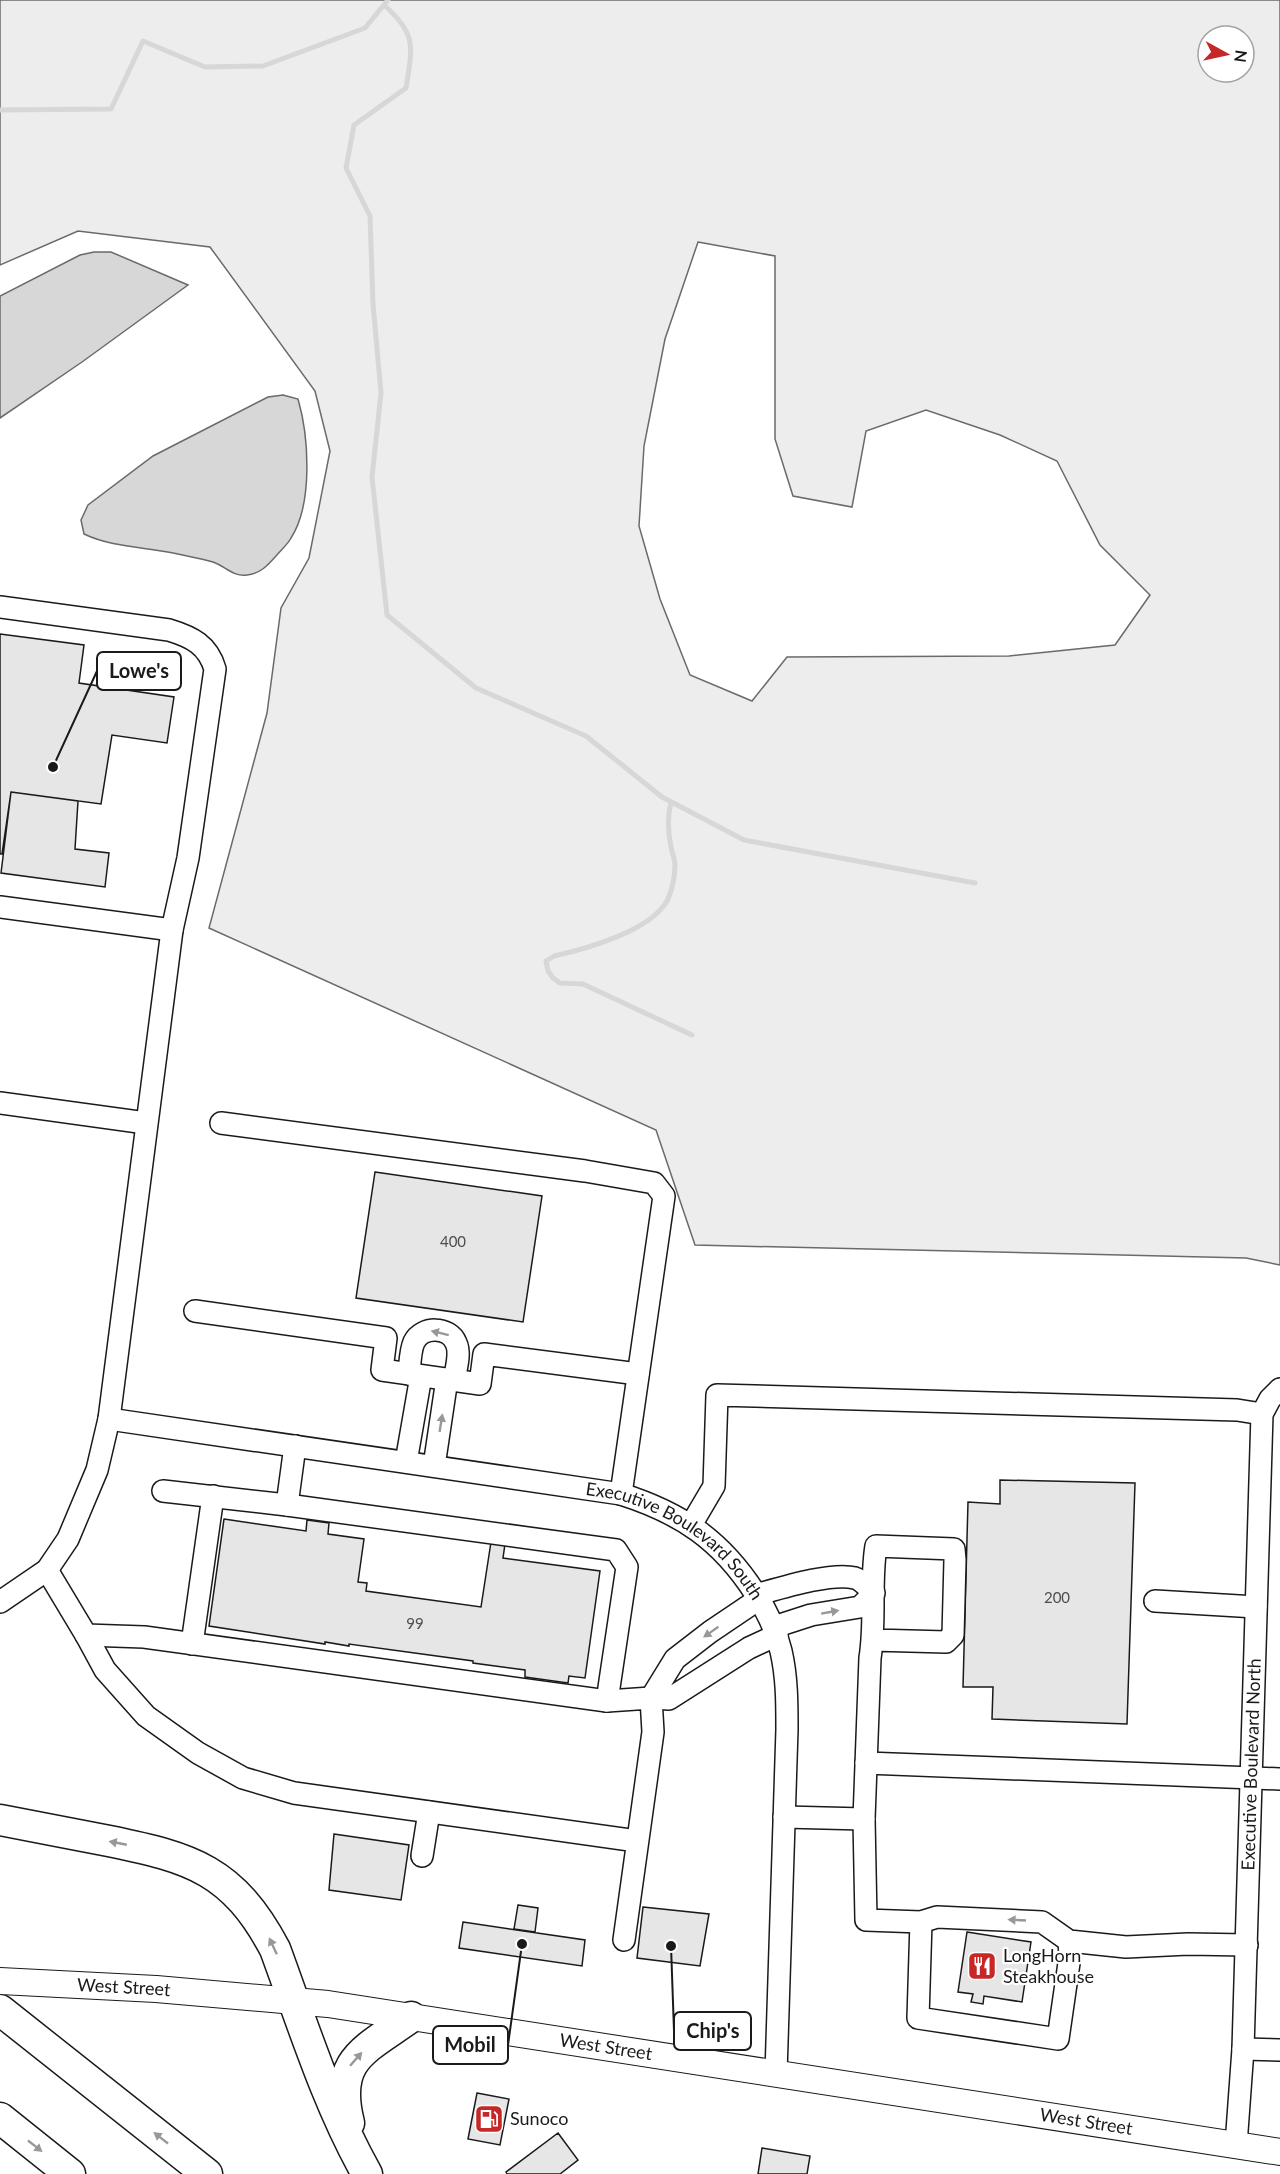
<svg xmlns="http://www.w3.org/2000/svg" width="1280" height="2174" font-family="Lato,sans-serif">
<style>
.green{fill:#ededed;stroke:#6a6a6a;stroke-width:1.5;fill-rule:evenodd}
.water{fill:#d7d7d7;stroke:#6a6a6a;stroke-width:1.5}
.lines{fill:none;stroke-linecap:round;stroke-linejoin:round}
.stream{stroke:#d7d7d7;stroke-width:5}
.building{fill:#e6e6e6;stroke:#1a1a1a;stroke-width:1.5}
.minor-casing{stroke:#1a1a1a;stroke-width:24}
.major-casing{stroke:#1a1a1a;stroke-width:28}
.highway-casing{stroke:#1a1a1a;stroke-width:33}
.minor{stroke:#fff;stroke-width:21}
.major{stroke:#fff;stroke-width:26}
.highway{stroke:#fff;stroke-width:30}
.oneway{fill:#989898}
.labels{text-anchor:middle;stroke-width:4.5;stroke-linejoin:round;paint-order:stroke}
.number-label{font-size:15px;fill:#4d4d4d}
.street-label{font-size:18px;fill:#1a1a1a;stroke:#fff}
.poi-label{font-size:18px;fill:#1a1a1a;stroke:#fff;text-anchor:start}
.leader{fill:none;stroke:#1a1a1a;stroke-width:2}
.callout-dot{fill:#1a1a1a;stroke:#fff;stroke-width:2}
.callout{fill:#fff;stroke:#1a1a1a;stroke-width:2}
.callout-label{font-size:20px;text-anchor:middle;font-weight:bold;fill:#1a1a1a}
</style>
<rect width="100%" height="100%" fill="#fff"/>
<path class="green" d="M0,0H1280V1265L1246,1258L695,1245L656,1130L209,928L267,713L281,608L309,558L330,451L315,391L210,247L78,231L0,265ZM1208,36H1244V72H1208ZM698,242L775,256V439L793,496L852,507L866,431L926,410L1000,435L1057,461L1100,545L1150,595L1115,645L1009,656L787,657L752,701L690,675L660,599L639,526L644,446L665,339Z"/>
<path class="water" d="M94,252H111L188,285L82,362L0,418V296L80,255Z
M283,395L298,399C309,437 313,504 291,538C288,544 281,550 276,556C268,565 260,574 247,575C233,577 225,566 213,562C200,558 186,556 173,553C144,547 111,547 84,534L81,520L88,505L153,456L268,397Z"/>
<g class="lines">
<path class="stream" d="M384,5C418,35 412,48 406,88L354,125L346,168L370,216L373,304L381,393L372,477L387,615L476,688L586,736L662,797L744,840L975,883
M0,110L111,109L143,41L205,67L263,66L365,28L388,0
M671,802C667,817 668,832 671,847C672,853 675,859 675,865C675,876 672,891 667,901C650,931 586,949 554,956L546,961L548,971L553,978L560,983L583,984L692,1035"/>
</g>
<path class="building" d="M0,634L84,645L79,683L174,697L167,743L112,735L101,804L11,792L2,854H0Z
M11,792L78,801L75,849L109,853L105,887L1,873Z
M375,1172L542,1196L523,1322L356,1298Z
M1000,1480L1135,1483L1127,1724L992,1719L993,1687H963L968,1502L1000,1504Z
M224,1519L306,1531L307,1520L329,1523L328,1534L364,1539L358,1582L367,1583L366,1591L481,1607L491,1542L505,1544L503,1558L600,1571L585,1678L569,1676L568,1683L525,1677V1670L473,1663V1661L349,1644V1646L325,1642V1644L209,1626Z
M334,1834L409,1845L401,1900L329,1890Z
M518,1905L538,1908L535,1932L514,1929Z
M643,1907L709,1914L700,1966L637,1958Z
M463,1922L585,1940L582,1966L459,1948Z
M967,1932L1031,1942L1022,2002L984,1996L983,2004L971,2002L973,1994L958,1992Z
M477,2093L509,2099L500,2145L468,2139Z
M558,2133L578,2160L560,2174H507L506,2172Z
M762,2148L810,2156L807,2174H758Z"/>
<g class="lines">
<g class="minor-casing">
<g id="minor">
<path d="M0,607L169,630C192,637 208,645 215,669L188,858L172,930"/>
<path d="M0,907L172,930L109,1419L97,1470L68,1539L47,1570L0,1602"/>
<path d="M0,1103L146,1123"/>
<path d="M221,1123L585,1171L654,1183L664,1196L621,1494"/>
<path d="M195,1311L386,1338L382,1370L480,1384L484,1354L638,1374"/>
<path d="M409,1374C410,1364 410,1351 414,1342C422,1326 449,1326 456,1343C461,1353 456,1369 454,1380"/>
<path id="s1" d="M109,1419L621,1494C681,1513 721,1540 755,1593C767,1611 776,1630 781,1651C787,1677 787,1703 787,1729L776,2073"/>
<path d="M406,1462L421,1376"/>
<path d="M434,1466L447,1379"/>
<path d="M163,1491L287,1505L295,1446"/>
<path d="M287,1505L616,1550L627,1567L607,1701"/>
<path d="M691,1525L714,1486L717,1395L1237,1410L1262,1414"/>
<path d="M47,1570L86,1635L144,1637L607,1701L651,1698L653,1732L624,1940"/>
<path d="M756,1595C781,1588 831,1572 855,1578C862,1580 869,1589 874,1593L860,1607L811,1615L774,1627"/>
<path d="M759,1599L710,1632L675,1659L651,1698L669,1699L749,1648L777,1635"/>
<path d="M1155,1601L1256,1607"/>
<path d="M86,1635L105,1670L146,1716L198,1753L243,1778L294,1793L637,1841"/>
<path d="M873,1640L946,1642L953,1635L955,1560L954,1549L876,1546C870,1583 876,1621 870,1658L864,1819L866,1920L921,1922L937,1917L1042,1922L1069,1941L1126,1947L1188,1944L1247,1945"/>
<path d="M192,1644L213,1496"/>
<path d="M866,1763L1280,1779"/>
<path d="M784,1817L864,1819"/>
<path d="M422,1856L429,1812"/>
<path d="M921,1922L918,2018L1058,2039L1070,1956L1069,1941"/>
<path d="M1243,2049L1280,2050"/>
<path id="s2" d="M1236,2145L1243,2049L1262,1414L1270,1399L1280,1389"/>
</g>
</g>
<g class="major-casing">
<g id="major">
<path id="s3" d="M0,1981L156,1989L328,2004L1280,2152"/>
</g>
</g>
<g class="highway-casing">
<path id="highway" d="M0,1820C36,1827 73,1834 109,1841C192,1858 233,1870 275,1949C303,2025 327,2103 367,2174
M0,2010L207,2174
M0,2118L70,2174
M349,2123C333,2059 365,2050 411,2017"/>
</g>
<use href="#minor" class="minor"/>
<use href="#major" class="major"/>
<use href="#highway" class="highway"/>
</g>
<defs><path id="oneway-solid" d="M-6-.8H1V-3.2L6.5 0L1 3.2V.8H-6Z" transform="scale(1.5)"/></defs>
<g class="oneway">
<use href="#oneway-solid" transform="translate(440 1333) rotate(-166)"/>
<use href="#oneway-solid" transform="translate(441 1423) rotate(-81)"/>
<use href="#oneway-solid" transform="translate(830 1612) rotate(-10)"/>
<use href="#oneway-solid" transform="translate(711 1632) rotate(145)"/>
<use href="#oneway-solid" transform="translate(118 1843) rotate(-169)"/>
<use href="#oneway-solid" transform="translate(1017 1920) rotate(-177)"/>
<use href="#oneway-solid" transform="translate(273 1946) rotate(-115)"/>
<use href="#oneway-solid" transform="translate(356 2059) rotate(-49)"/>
<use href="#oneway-solid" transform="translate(161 2138) rotate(-142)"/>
<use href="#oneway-solid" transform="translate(35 2146) rotate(38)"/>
</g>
<defs>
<g id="restaurant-square" transform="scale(1.5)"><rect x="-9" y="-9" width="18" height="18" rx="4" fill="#c62828" stroke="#fff"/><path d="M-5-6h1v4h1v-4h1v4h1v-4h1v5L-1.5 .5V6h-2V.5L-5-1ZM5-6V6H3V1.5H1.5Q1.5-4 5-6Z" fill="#fff"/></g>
<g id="fuel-square" transform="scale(1.5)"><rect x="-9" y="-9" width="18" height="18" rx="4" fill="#c62828" stroke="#fff"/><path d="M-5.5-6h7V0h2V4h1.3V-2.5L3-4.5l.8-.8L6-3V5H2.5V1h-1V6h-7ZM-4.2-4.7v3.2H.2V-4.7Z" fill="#fff"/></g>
</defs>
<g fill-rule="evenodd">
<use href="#restaurant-square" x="982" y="1966"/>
<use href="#fuel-square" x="489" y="2119"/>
</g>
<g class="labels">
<g class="number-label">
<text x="453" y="1247">400</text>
<text x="1057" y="1603">200</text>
<text x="415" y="1629">99</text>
</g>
<g class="street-label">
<text dy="6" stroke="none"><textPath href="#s1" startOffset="588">Executive Boulevard South</textPath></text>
<text dy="6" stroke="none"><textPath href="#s2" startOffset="381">Executive Boulevard North</textPath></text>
<text dy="6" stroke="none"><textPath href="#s3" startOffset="124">West Street</textPath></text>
<text dy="6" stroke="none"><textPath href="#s3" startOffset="610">West Street</textPath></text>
<text dy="6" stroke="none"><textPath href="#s3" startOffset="1096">West Street</textPath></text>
</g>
<g class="poi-label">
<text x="1003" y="1962">LongHorn<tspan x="1003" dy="21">Steakhouse</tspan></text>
<text x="510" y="2125">Sunoco</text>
</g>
</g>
<path class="leader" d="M53 767L97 671M671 1946L674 2031M522 1944L508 2045"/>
<g class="callout-dot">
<circle cx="53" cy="767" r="6"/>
<circle cx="671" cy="1946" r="6"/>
<circle cx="522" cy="1944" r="6"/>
</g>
<g class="callout">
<rect x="97" y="652" width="84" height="38" rx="6"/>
<rect x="674" y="2012" width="77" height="38" rx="6"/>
<rect x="433" y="2026" width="75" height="38" rx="6"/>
</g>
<g class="callout-label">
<text x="139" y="678">Lowe's</text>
<text x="713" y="2038">Chip's</text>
<text x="470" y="2052">Mobil</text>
</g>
<g transform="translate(1226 54) rotate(98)"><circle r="28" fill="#ffffff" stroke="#a3a3a3" stroke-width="1.5"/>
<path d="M0-4.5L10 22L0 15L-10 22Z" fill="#c62828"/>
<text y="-9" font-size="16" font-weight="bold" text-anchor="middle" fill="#1a1a1a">N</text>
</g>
</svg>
